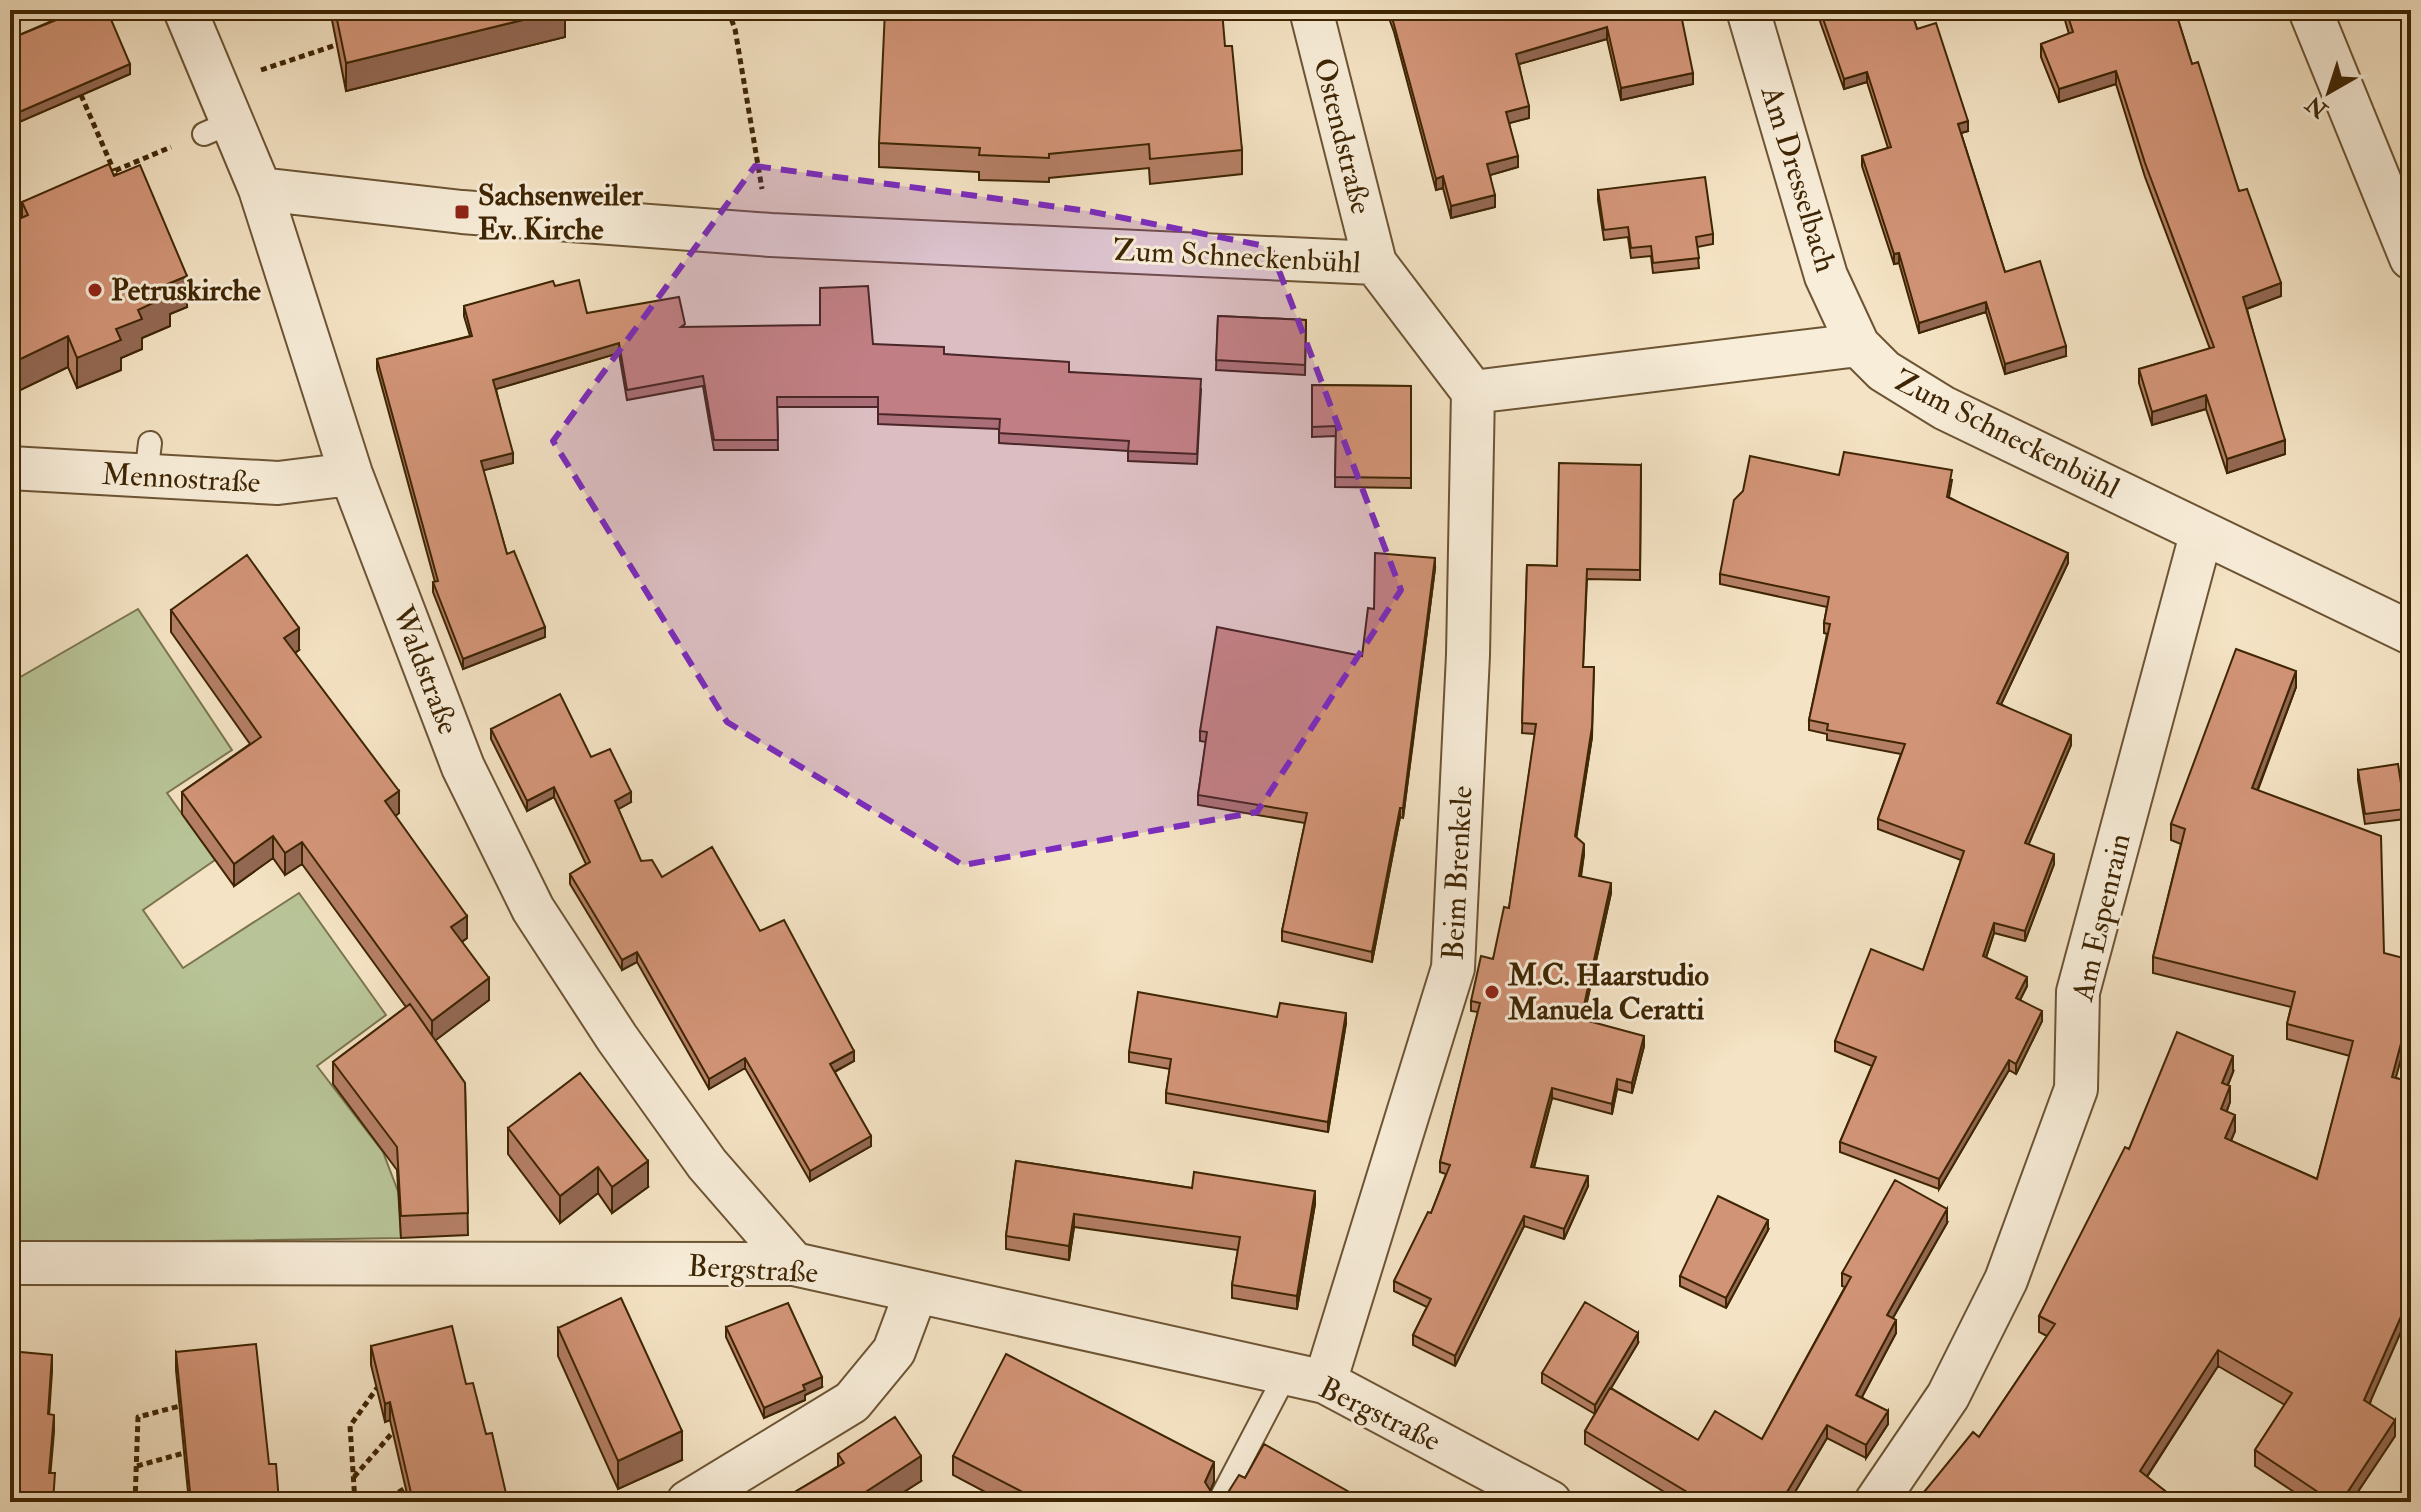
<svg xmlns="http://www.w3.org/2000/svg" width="2421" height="1512" font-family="'IM FELL Double Pica',serif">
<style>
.green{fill:#b8c497;stroke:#7b744d;stroke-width:2}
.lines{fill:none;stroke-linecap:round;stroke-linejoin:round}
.service-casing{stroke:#6c5433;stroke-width:26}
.minor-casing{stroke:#6c5433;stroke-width:46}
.path{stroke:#3e2503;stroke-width:5;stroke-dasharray:6 4;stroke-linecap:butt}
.service{stroke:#f8edd9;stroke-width:22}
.minor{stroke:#f8edd9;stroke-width:42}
.wall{fill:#b57f66;stroke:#3e2503;stroke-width:2}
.shaded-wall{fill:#936853;stroke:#3e2503;stroke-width:2}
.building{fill:#d29477;stroke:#3e2503;stroke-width:2}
.marked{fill:#7b2cbf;fill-opacity:0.2;stroke:#7b2cbf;stroke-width:6;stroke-dasharray:16 10;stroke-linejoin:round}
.poi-dot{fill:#8f2418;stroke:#f8edd9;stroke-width:3}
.labels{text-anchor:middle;stroke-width:6;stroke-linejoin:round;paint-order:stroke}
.street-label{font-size:30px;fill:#3e2503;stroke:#f8edd9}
.poi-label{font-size:30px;font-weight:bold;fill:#3e2503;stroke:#f8edd9;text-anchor:start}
</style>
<rect width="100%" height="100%" fill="#f4e3c4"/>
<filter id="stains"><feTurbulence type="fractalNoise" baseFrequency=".0025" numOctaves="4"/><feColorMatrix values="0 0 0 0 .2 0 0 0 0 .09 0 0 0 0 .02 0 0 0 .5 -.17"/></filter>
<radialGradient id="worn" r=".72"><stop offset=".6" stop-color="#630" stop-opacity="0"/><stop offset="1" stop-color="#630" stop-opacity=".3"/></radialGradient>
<path class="green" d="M138,609L232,750L167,793L215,860L143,910L183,968L299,893L386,1015L317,1066L383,1152L399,1194L401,1238L10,1244V683Z"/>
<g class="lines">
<g class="service-casing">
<path id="service" d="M204,134L234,121
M146,476L150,443
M1219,1502L1286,1374"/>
</g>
<g class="minor-casing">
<path id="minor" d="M185,10L260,189L351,474L463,767L533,909L617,1038L707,1164L794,1264
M1311,10L1375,263
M1748,10L1826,276L1858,345L1884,371L1944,408L2411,633
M2310,10L2411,258
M260,189L462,212L771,235L1375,263L1473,392L1858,345
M10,468L278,483L351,474
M10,1263L794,1264L1325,1382L1550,1502
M1325,1382L1453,968L1468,655L1473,392
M688,1502L852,1402L894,1351L916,1292
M1876,1502L1948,1396L2006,1280L2076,1089L2078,992L2201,535"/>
</g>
<path class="path" d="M728,10L735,29L762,189
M261,70L336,45
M81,95L114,171
M117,179L114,171L171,147
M137,1466L184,1453
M354,1477L393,1432
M135,1502L138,1417L180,1406
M355,1502L350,1426L377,1388
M381,1502L411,1485"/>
<use href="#service" class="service"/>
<use href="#minor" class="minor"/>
</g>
<path class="wall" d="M57,10H107L130,74L10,126V39L61,17Z
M330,10H565V37L346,91Z
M1386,10H1680L1693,84L1621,100L1607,39L1519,64L1529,118L1509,123L1518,167L1490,175L1495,207L1451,218L1443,188L1436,190L1394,32Z
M1816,10H1911L1917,29L1968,131L1961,133L2005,272L2066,356L2005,374L1986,312L1919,333L1899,263L1894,264L1862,166V156L1888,148L1867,82L1844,89Z
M2062,10H2175L2192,64L2239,191L2281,296L2247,309L2285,454L2227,473L2206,409L2152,425L2139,383V369L2210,349L2145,177L2116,84L2059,102L2041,57V44L2069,34Z
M1225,46L1242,150V174L1150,184L1149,168L1049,178V182L979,180V172L879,167V143Z
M114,176L187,307L170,314V326L142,338V349L121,358V370L77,388L68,367L10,395V223L22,218V202Z
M1598,190L1713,234V244L1697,247L1699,268L1653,273L1651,256L1631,258L1628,237L1604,240L1598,200Z
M555,286L587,313L685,327L873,344L1069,372L1201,389L1197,464L1128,461V451L999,443V429L878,424V407H777L778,450H714L703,386L627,400L619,353L496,389L513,463L483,470L507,554L545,637L463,669L433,592V582H435L377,369V359L470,336L464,316V306Z
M1218,316L1306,320L1305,375L1216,370Z
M1312,385L1411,386V488L1335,487L1336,436L1312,437Z
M1641,465L1640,580L1587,579L1583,667L1592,737L1576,837L1584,854L1581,877L1611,893L1583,1019L1644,1046L1632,1093L1617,1089L1612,1114L1552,1098L1534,1168L1588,1186L1564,1239L1524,1226L1455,1366L1413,1345V1335L1427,1307L1394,1291V1281L1431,1213L1446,1174L1440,1172V1162L1478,1012L1471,1011V1001L1493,959L1509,908L1535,734L1522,733L1527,565L1557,566Z
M1839,475L1952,480L1949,497L2068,563L2001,704L2071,745L2028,845L2054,864L2025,941L1994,933L1986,958L2027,986L2020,1000L2042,1021L2016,1074L2009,1070L1939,1189L1840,1152V1142L1872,1066L1835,1051V1041L1923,970L1961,860L1878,829V819L1901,754L1827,740V734L1809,730V720L1827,634L1824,633V623L1827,607L1720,584V574Z
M1435,568L1403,818L1400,817L1372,962L1282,941V931L1305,823L1198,805V795L1206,742L1200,741V731L1362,656L1374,609Z
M171,610L299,650L295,653L399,813L395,816L467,938L462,942L489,1000L435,1040L465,1083L468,1235L401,1238L397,1170L333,1084V1062L406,1007L302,864L285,875L273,858L234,886L182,814V792L250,744L171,632Z
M2296,687L2258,790L2384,953L2396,1078L2411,1082V1161L2406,1180L2411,1181V1204L2405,1228L2370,1404L2395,1436L2351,1502H2309L2255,1466V1450L2285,1405L2218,1366L2147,1477L2179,1502H1924V1492L1979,1437L2047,1336L2039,1332V1316L2129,1149L2233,1072L2228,1085L2230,1102L2227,1111L2235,1131L2231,1141L2317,1179L2350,1056L2287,1039V1024L2291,1007L2153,973V957L2181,844L2171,840V824Z
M491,729L591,757L631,802L618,809L641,861L662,877L760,931L854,1061L835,1072L871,1146L810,1181L745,1068L709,1089L637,962L622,970L570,884V874L586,864L554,797L527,811L491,739Z
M2358,770L2405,809V819L2365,824L2358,780Z
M1277,1017L1346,1023L1328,1132L1166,1103V1093L1170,1069L1129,1062V1052Z
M508,1128L648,1187L612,1213L598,1193L560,1223L508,1154Z
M1016,1161L1192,1188L1315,1204L1297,1309L1232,1298V1285L1238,1250L1074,1227L1069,1260L1006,1249V1236Z
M1947,1223L1893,1318L1896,1333L1862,1397L1888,1424L1866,1458L1827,1438L1789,1502H1681L1585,1444V1431L1595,1414L1542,1383V1373L1638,1343L1611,1388L1698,1440L1762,1439L1845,1287L1842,1286V1273Z
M1768,1230L1726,1308L1680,1286V1276Z
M726,1327L822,1387L805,1395V1400L764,1418L726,1337Z
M558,1328L682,1460L618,1489L558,1356Z
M371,1346L466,1384L486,1434L508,1502L408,1498L390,1420L385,1422L371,1365Z
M176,1352L269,1464L279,1502H189L176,1370Z
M838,1454L921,1481L888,1502H778L838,1466Z
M953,1456L1214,1482L1210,1490L1213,1495L1227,1494L1245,1478L1367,1502H1004L953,1475Z"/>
<path class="shaded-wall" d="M565,10V37L346,91V63Z
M1607,27V39L1516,65V54Z
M130,64V74L10,126V116Z
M2116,71V84L2059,102V89Z
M1867,72V82L1844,89V79Z
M1693,73V84L1621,100V88Z
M1529,106V118L1506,124V112Z
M1968,121V131L1958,134V124Z
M1518,156V167L1487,176V164Z
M1443,176V188L1436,190V179Z
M1495,195V207L1451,218V206Z
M1899,253V263L1894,264V254Z
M187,276V307L170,314V326L142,338V349L121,358V370L77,388V358L116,329L165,285Z
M2281,283V296L2243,310V297Z
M1986,302V312L1919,333V323Z
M68,336V367L10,395V364Z
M619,343V353L493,390V380Z
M2066,346V356L2005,374V364Z
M2206,395V409L2152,425V412Z
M2285,440V454L2227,473V459Z
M513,453V463L481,471V461Z
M2068,553V563L1997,713V703Z
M1435,558V568L1413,742L1403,818V808Z
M545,627V637L463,669V659Z
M299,628V650L284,660V638Z
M20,632V660L10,665V637Z
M1594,667L1592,737L1575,846V836Z
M2296,671V687L2252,804V788Z
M2071,735V745L2025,853V843Z
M554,787V797L527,811V801Z
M399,791V813L385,824V801Z
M631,792V802L615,811V801Z
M1400,808V817L1372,962V952Z
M273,836V858L234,886V864Z
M302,842V864L285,875V853Z
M1584,844V854L1579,886V876Z
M2054,854V864L2025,941V931Z
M1611,883V893L1581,1029V1019Z
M467,916V938L451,949V927Z
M1994,923V933L1983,966V956Z
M637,952V962L622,970V960Z
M2027,977V986L2016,1008V998Z
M489,978V1000L432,1043V1021Z
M2411,1006V1022L2392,1092V1077Z
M2042,1011V1021L2016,1074V1064Z
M1346,1013V1023L1328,1132V1122Z
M1644,1036V1046L1632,1093V1083Z
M854,1051V1061L830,1074V1064Z
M2233,1056V1072L2222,1099V1083Z
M745,1058V1068L709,1089V1079Z
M2009,1060V1070L1939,1189V1179Z
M1617,1079V1089L1612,1114V1104Z
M2230,1086V1102L2221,1125V1109Z
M1552,1088V1098L1531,1177V1167Z
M2235,1115V1131L2225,1154V1138Z
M871,1136V1146L810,1181V1171Z
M2411,1145V1161L2402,1195V1179Z
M648,1161V1187L612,1213V1187Z
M598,1167V1193L560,1223V1196Z
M1588,1176V1186L1564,1239V1229Z
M2411,1188V1204L2401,1242V1227Z
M1315,1191V1204L1297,1309V1296Z
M1947,1209V1223L1887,1328V1315Z
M1074,1214V1227L1069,1260V1246Z
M1524,1216V1226L1455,1366V1356Z
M1768,1220V1230L1726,1308V1298Z
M2411,1294V1309L2364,1416V1400Z
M1896,1320V1333L1856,1408V1395Z
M1638,1333V1343L1595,1415V1405Z
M2218,1350V1366L2140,1487V1471Z
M52,1355V1372L48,1431V1414Z
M822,1377V1387L805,1395V1400L764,1418V1408L803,1385Z
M390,1402V1420L385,1422V1404Z
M1888,1411V1424L1866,1458V1445Z
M54,1415V1432L49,1490V1473Z
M2395,1420V1436L2351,1502H2341Z
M1827,1425V1438L1789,1502H1781Z
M682,1431V1460L618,1489V1461Z
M921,1456V1481L888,1502H850Z
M1214,1462V1482L1205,1502V1482Z"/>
<path class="building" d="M63,10H107L130,64L10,116V39L66,16Z
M335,10H563L346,63Z
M885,10H1222L1225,46H1232L1242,150L1150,159L1149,144L1049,154V158L979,155L980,148L879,143Z
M1390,10H1680L1693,73L1621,88L1607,27L1516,54L1529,106L1506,112L1518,156L1487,164L1495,195L1451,206L1443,176L1436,179Z
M1820,10H1911L1917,29L1936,23L1968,121L1958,124L2005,272L2040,261L2066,346L2005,364L1986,302L1919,323L1899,253L1894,254L1862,156L1891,147L1867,72L1844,79Z
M2066,10H2175L2192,64L2198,62L2239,191L2247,189L2281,283L2243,297L2285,440L2227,459L2206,395L2152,412L2139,369L2214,347L2145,163L2116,71L2059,89L2041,44L2073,32Z
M109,164L114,176L140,165L187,276L165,285L170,295L138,310L142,319L116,329L121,340L77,358L68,336L10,364V223L28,215L22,202Z
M1705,177L1713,234L1696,237L1699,258L1653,263L1651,246L1631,248L1628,227L1604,230L1598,190Z
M579,280L587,313L679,297L685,324L681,327L820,325V288L868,286L873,344L944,347V354L1069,362V372L1201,379L1197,454L1128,451L1129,441L999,433L1000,419L878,414V397H777L778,440H714L703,376L627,390L619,343L493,380L513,453L481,461L507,554L514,551L545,627L463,659L433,582L438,581L377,359L472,336L464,306L553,281L555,286Z
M1218,316L1306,320L1305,365L1216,360Z
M1312,385L1411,386V478L1335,477L1336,426L1312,427Z
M1844,452L1952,470L1947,497L2068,553L1997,703L2071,735L2025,843L2054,854L2025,931L1994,923L1983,956L2027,977L2016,998L2042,1011L2016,1064L2009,1060L1939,1179L1840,1142L1876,1057L1835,1041L1871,949L1923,970L1964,851L1878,819L1905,744L1827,730L1828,724L1809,720L1830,624L1824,623L1829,597L1720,574L1734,500L1743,491L1750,456L1839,475Z
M1559,463L1641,465L1640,570L1587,569L1583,667H1594L1592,727L1575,836L1584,844L1579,876L1611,883L1581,1019L1644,1036L1632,1083L1617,1079L1612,1104L1552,1088L1531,1167L1588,1176L1564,1229L1524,1216L1455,1356L1413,1335L1431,1299L1394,1281L1428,1212L1431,1213L1450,1165L1440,1162L1480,1003L1471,1001L1481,956L1493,959L1504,907L1509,908L1536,724L1522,723L1527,565L1557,566Z
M1375,553L1435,558L1403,808H1400L1372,952L1282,931L1307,813L1198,795L1207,732L1200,731L1217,627L1362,656L1368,608L1374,609Z
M247,555L299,628L284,638L399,791L385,801L467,916L451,927L489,978L432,1021L302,842L285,853L273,836L234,864L182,792L261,737L171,610Z
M10,600L20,632L10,637Z
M2236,649L2296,671L2252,788L2381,836L2384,953L2411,960V979L2409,986L2411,987V1006L2392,1077L2411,1082V1145L2402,1179L2411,1181V1188L2401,1227L2411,1231V1294L2364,1400L2395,1420L2341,1502H2333L2255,1450L2292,1393L2218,1350L2140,1471L2179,1502H1936L1924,1492L1973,1432L1979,1437L2055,1324L2039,1316L2125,1147L2129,1149L2177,1032L2233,1056L2222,1083L2230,1086L2221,1109L2235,1115L2225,1138L2317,1179L2353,1041L2287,1024L2295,992L2153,957L2185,829L2171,824Z
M560,694L591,757L610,749L631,792L615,801L641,861L652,860L662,877L712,847L760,931L784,920L854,1051L830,1064L871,1136L810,1171L745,1058L709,1079L637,952L622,960L570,874L590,862L554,787L527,801L491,729Z
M2398,764L2405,809L2365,814L2358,770Z
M1138,992L1277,1017L1280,1003L1346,1013L1328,1122L1166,1093L1171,1059L1129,1052Z
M410,1004L465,1083L468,1213L401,1216L397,1147L333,1062Z
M580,1073L648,1161L612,1187L598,1167L560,1196L508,1128Z
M1016,1161L1192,1188L1194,1172L1315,1191L1297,1296L1232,1285L1240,1237L1074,1214L1069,1246L1006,1236Z
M1895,1180L1947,1209L1887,1315L1896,1320L1856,1395L1888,1411L1866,1445L1827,1425L1781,1502H1704L1585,1431L1610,1388L1698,1440L1715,1411L1762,1439L1851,1277L1842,1273Z
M1718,1196L1768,1220L1726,1298L1680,1276Z
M621,1298L682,1431L618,1461L558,1328Z
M1585,1302L1638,1333L1595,1405L1542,1373Z
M788,1303L822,1377L803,1385L805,1390L764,1408L726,1327Z
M452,1326L466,1384L473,1383L486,1434L492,1433L508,1502H336L412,1497L390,1402L385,1404L371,1346Z
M256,1344L269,1464H276L279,1502H191L176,1352Z
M10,1351L52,1355L48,1414L54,1415L49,1473H55L53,1502H10Z
M1006,1354L1214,1462L1205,1482L1213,1495L1227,1494L1239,1475L1245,1478L1264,1444L1367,1502H1042L953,1456Z
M895,1417L921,1456L850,1502H778L844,1463L838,1454Z"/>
<path class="marked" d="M755,166L1088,211L1270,247L1401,590L1257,812L963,865L727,722L553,441Z"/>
<g class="poi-dot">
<rect x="454" y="204" width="16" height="16" rx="4"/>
<circle cx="95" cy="290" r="8"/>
<circle cx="1492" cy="992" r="8"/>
</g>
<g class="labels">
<g class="street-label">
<text transform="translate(1343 136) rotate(76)" y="10">Ostendstraße</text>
<text transform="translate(1799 179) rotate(73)" y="10">Am Dresselbach</text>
<text transform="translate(1237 256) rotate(3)" y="10">Zum Schneckenbühl</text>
<text transform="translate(2007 434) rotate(27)" y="10">Zum Schneckenbühl</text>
<text transform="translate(181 478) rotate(3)" y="10">Mennostraße</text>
<text transform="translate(426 670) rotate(69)" y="10">Waldstraße</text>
<text transform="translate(1457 873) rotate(-87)" y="10">Beim Brenkele</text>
<text transform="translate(2101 917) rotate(-77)" y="10">Am Espenrain</text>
<text transform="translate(753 1269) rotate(3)" y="10">Bergstraße</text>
<text transform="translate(1380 1414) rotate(26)" y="10">Bergstraße</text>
</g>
<g class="poi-label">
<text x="478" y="205">Sachsenweiler<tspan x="478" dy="34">Ev. Kirche</tspan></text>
<text x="111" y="300">Petruskirche</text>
<text x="1508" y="985">M.C. Haarstudio<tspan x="1508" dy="34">Manuela Ceratti</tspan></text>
</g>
</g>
<rect width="2421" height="1512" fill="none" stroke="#f4e3c4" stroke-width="40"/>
<rect x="12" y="12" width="2397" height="1488" fill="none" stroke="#3e2503" stroke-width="4"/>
<rect x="20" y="20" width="2381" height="1472" fill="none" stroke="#3e2503" stroke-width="2"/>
<g transform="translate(2329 92) rotate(219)" stroke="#f8edd9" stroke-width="6" paint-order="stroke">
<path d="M0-6L14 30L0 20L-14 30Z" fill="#3e2503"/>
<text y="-12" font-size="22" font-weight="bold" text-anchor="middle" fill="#3e2503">N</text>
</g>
<rect width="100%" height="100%" filter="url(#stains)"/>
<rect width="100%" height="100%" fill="url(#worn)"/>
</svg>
